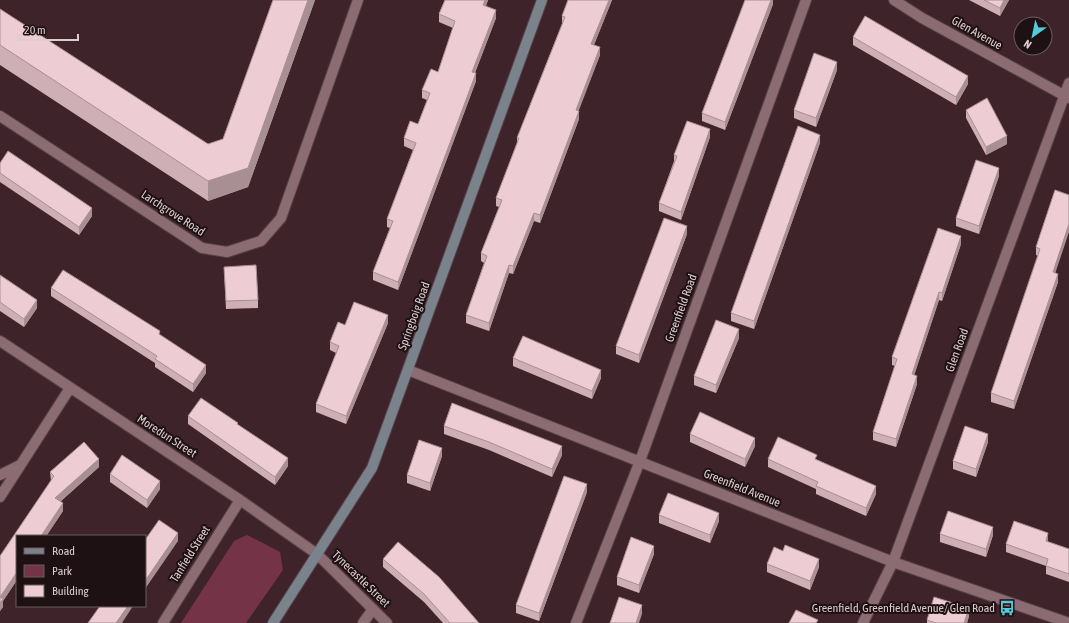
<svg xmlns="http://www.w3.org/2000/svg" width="1069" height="623" font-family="'Asap Condensed',sans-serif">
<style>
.green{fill:#743346}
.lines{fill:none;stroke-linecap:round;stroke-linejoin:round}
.minor-casing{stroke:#574248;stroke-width:12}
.tertiary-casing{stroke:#574248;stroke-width:12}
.secondary-casing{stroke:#574248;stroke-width:12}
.minor{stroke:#8b6c73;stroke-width:10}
.tertiary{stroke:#8b6c73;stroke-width:10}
.secondary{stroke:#7a828c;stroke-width:10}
.wall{fill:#cdafb5}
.shaded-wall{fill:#a78f94}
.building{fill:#eeccd3;stroke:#a78f94}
.labels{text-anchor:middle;stroke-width:4;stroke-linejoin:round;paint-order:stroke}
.street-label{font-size:12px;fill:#deccd0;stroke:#1d1114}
.poi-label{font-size:12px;fill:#deccd0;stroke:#1d1114;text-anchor:end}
</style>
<rect width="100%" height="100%" fill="#3e242a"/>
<path class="green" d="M247,535L280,552L283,570L246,623H181L234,541Z"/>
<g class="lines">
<g class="minor-casing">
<path id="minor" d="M894,0L922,18L1069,98
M0,116L202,248L227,252L261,241L281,218L358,0
M0,341L240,500L317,554
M408,370L893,562L1069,623
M0,475L20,465
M0,497L70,388
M163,623L240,500
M363,623L373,609
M576,623L640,461L806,0
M863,623L893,562L1069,83"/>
</g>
<g class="tertiary-casing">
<path id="tertiary" d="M317,554L387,623"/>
</g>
<g class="secondary-casing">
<path id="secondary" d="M273,623L372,468L542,0"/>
</g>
<use href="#minor" class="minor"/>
<use href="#tertiary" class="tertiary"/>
<use href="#secondary" class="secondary"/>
</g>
<path class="wall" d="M273,0H315L248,187L208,201L0,65V9L208,144L223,139Z
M445,0H488L486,6L496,18L475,73L476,81L398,290L373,280V272L390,228L387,227V219L413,150L404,146V138L418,124L427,100L422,98V90L438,72L453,28L439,22V14Z
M568,0H612L594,45L600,55L578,111L579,119L540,223L534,221L513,274L509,273L489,331L466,323V315L484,263L481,261V253L499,207L496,206V198L517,144V138L562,24V16Z
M773,0V4L725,130L702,121V113Z
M969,0H1009L1000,16Z
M853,37L968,84L956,105L853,45Z
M837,70L816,127L794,118V110Z
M966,110L1007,144L986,155L966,118Z
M710,137L681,220L659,211V203L674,161V155Z
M820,143L754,329L731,321V313Z
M0,163L92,216L79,235L0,182Z
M999,176L979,234L956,226V218Z
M1055,190V273L1058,282L1014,409L991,402V393L1038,256L1036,255V247Z
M687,234L639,363L616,354V346Z
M961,244L942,301L939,300L914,375L917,384L896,447L873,440V432L895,366L892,365V357Z
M224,267L258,300V308L226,309Z
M0,275L37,308L24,327L0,311Z
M51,288L160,335L206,373L193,392L155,367V363L51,296Z
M388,323L346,424L316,412V404L336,353L330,350V342L345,325Z
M739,338L716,393L694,385V376Z
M513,358L601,378L592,399L513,366Z
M188,416L238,425L288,466L275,485L188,424Z
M444,426L562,455L552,477L489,450L444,434Z
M690,434L755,446L745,467L690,442Z
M988,442L976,477L953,469V461Z
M442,456L430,491L407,483V475Z
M768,459L817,460L876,494L866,516L816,494V489L768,467Z
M99,467L60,502L63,511L3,601V607L0,611V556L51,481L50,472Z
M110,474L160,489L147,508L110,482Z
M587,492L539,621L516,613V605Z
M659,515L719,521L710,543L659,523Z
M940,534L993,535L986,557L940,542Z
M1048,542L1069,549V582L1046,574V566L1006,552V544Z
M654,554L639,593L617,585V577Z
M383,559L479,623H443L424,602L383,567Z
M767,564L819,567L810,590L767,572Z
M969,616L967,623H927V620Z"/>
<path class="shaded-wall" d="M308,0H315L248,187L208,201V181Z
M485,0H488L483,13V5Z
M609,0H612L591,52V44Z
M771,0H773V4L725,130V122Z
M1004,0H1009L1000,16V8Z
M496,10V18L472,80V72Z
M600,47V55L576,118V110Z
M837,62V70L816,127V118Z
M476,73V81L398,290V282Z
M968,76V84L956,105V97Z
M579,111V119L540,223V215Z
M710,129V137L681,220V212Z
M820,135V143L754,329V321Z
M1007,136V144L986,155V147Z
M999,168V176L979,234V226Z
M92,208V216L79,235V227Z
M534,213V221L513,274V266Z
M1069,224V232L1053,280V272Z
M687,226V234L639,363V355Z
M961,236V244L942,301V293Z
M509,265V273L489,331V323Z
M1058,274V282L1014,409V401Z
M939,292V300L912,382V374Z
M37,300V308L24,327V319Z
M388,315V323L346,424V416Z
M739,329V338L716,393V385Z
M206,365V373L193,392V384Z
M601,370V378L592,399V391Z
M917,376V384L896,447V439Z
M988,434V442L976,477V469Z
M755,438V446L745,467V459Z
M562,446V455L552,477V469Z
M442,448V456L430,491V483Z
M288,458V466L275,485V477Z
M99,459V467L55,506V498Z
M160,481V489L147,508V500Z
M587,484V492L539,621V613Z
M876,486V494L866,516V508Z
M63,503V511L46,536H41Z
M719,513V521L710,543V535Z
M993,527V535L986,557V549Z
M178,533V541L145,589V581Z
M1048,533V541L1046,549V541Z
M654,546V554L639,593V585Z
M819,559V567L810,590V581Z
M17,572V580L3,601V607L0,611V597Z
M642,605V614L639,623H636Z
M128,606H133L122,623H116Z
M969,608V616L967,623H964Z"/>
<path class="building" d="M273,0H308L248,168L208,181L0,45V9L208,144L223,139Z
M445,0H485L483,5L496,10L472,72L476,73L398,282L373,272L393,221L387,219L416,143L404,138L410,121L418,124L430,93L422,90L431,69L438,72L455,21L439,14Z
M568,0H609L591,44L600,47L576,110L579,111L540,215L534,213L513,266L509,265L489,323L466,315L487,256L481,253L502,200L496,198L519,138H517L565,17L562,16Z
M745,0H771L725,122L702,113Z
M984,0H1004L1000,8Z
M865,16L968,76L956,97L853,37Z
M814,53L837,62L816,118L794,110Z
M987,98L1007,136L986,147L966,110Z
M687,121L710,129L681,212L659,203L677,156L674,155Z
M798,126L820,135L754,321L731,313Z
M8,151L92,208L79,227L0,173V163Z
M976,160L999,168L979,226L956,218Z
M1055,190L1069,195V224L1053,272L1058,274L1014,401L991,393L1040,249L1036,247Z
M664,218L687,226L639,355L616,346Z
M938,228L961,236L942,293L939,292L912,374L917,376L896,439L873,432L897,359L892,357Z
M256,265L258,300L226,301L224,267Z
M63,270L160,331L159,334L206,365L193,384L155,359L157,356L51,288Z
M0,275L37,300L24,319L0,302Z
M354,302L388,315L346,416L316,404L339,346L330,342L338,322L345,325Z
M716,320L739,329L716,385L694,376Z
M523,336L601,370L592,391L513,358Z
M201,398L238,423L237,424L288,458L275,477L188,416Z
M452,403L562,446L552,469L489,442L444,426Z
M700,412L755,438L745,459L690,434Z
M965,426L988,434L976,469L953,461Z
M778,437L817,455L815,459L876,486L866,508L816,486L818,482L768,459Z
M419,440L442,448L430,483L407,475Z
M84,442L99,459L55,498L63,503L41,536H17V572L0,597V556L54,476L50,472Z
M122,455L160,481L147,500L110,474Z
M564,476L587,484L539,613L516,605Z
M668,493L719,513L710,535L659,515Z
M948,511L993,527L986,549L940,534Z
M159,520L178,533L145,581V540Z
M1014,521L1048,533L1046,541L1069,549V574L1046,566L1048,559L1006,544Z
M631,537L654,546L639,585L617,577Z
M398,542L439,577L479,623H450L424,594L383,559Z
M785,545L819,559L810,581L767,564L774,547L783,551Z
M0,597L3,599L0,603Z
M619,597L642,605L636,623H610Z
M934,597L969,608L964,623H936L927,620Z
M100,606H128L116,623H88Z
M796,610L818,620L816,623H789Z"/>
<defs>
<g id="bus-bare" transform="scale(1.2)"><path d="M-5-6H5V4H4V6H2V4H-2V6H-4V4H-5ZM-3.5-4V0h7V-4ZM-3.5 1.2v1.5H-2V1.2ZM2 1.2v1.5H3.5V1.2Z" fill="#53cbdb" stroke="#1d1114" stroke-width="2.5" paint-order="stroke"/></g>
</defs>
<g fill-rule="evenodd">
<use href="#bus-bare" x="1007" y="608"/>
</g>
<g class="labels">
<g class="street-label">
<text transform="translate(977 33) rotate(29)" y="4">Glen Avenue</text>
<text transform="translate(173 213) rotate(33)" y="4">Larchgrove Road</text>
<text transform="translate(681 308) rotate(-70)" y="4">Greenfield Road</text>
<text transform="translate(414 316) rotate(-70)" y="4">Springboig Road</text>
<text transform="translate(957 350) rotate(-70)" y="4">Glen Road</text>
<text transform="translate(167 436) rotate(33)" y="4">Moredun Street</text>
<text transform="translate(742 488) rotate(22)" y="4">Greenfield Avenue</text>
<text transform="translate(190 554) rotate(-58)" y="4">Tanfield Street</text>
<text transform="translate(361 579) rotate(44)" y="4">Tynecastle Street</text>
</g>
<g class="poi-label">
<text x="995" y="612">Greenfield, Greenfield Avenue/ Glen Road</text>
</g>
</g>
<rect x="16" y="535" width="130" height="72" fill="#1d1114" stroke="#6a5c5f"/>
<rect x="24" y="548" width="20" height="6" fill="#7a828c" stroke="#6a5c5f"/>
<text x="52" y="555" font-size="12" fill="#deccd0">Road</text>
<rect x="24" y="565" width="20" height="12" fill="#743346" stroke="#6a5c5f"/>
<text x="52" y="575" font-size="12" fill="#deccd0">Park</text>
<rect x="24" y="585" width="20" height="12" fill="#eeccd3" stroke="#6a5c5f"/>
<text x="52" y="595" font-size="12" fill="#deccd0">Building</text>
<g transform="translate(1033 36) rotate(213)"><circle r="19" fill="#1d1114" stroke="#6a5c5f"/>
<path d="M0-3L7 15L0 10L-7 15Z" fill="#53cbdb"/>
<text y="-6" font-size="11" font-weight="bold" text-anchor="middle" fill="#deccd0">N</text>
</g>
<path d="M18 34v6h60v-6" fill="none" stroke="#deccd0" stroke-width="2"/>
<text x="24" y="34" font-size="12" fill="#deccd0" stroke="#1d1114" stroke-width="3" paint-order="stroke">20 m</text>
</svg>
